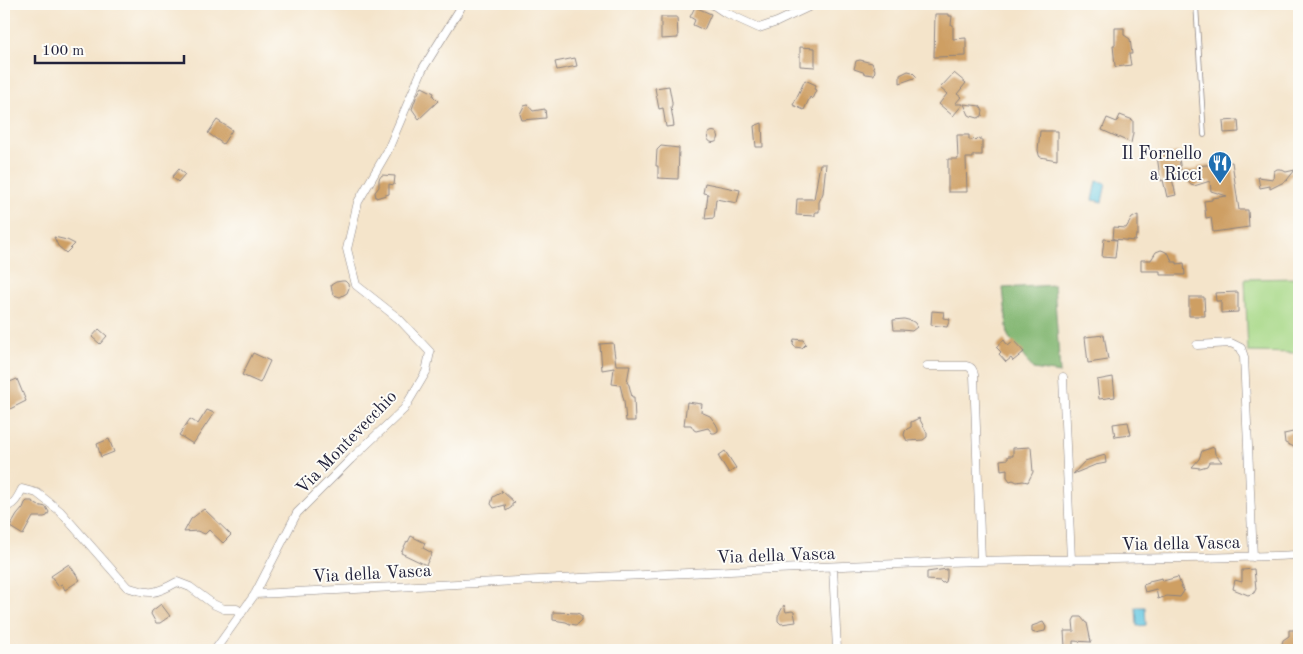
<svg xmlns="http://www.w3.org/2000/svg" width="1303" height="654" font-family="'Old Standard TT',serif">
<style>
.green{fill:#a7d887;stroke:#647d61}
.forest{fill:#85b874;stroke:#546d58}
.water{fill:#63c7e1;stroke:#42748e}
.building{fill:#ce9f64}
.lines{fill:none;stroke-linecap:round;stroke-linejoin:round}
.service-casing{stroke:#8b8382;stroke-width:5.5}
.minor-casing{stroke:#8b8382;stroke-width:9}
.service{stroke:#fff;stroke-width:4}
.minor{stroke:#fff;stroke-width:8}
.labels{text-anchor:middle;stroke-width:4;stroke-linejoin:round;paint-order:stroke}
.poi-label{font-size:18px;fill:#22223b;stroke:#fdfcf7;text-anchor:end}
.street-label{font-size:18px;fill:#22223b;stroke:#fdfcf7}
</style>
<rect width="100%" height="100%" fill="#fdfcf7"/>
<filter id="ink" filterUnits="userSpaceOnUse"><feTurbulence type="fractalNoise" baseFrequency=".02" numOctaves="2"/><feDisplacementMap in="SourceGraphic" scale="10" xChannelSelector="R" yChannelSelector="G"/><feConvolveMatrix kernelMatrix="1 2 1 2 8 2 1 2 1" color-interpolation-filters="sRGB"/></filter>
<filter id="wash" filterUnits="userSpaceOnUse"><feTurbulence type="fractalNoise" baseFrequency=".0096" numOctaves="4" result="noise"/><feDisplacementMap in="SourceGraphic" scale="20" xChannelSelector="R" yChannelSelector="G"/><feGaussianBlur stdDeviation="1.12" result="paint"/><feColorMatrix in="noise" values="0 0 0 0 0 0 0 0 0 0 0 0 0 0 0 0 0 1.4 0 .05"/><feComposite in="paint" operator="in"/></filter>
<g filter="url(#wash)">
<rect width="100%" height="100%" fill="#f4e4ca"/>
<path class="green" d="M1299,278V353L1248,352L1245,279Z"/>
<path class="forest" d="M1054,285L1060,373L1033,369L1008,336L1003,288Z"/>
<path class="water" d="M1097,181L1106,183L1102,202L1093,200Z
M1136,607H1145L1146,625L1137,626Z"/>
<g id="blocks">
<path class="building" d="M695,7L711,14L704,30L693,25L695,20L690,17Z
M935,14H949V16H952L951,25H953V39L966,38V56L934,57Z
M661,17H677L678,38L661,39Z
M1115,28H1124V35L1130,39L1132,54H1129L1131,65L1116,67L1115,66L1113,45H1115Z
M800,47L815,48V67L800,66Z
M575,58L577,66L557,70L555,62Z
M860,60L872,63L875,70L874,75L866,74L863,72L854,69L856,61Z
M908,71L912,72L917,77L900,83V75Z
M954,73L966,83L957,94L961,97L955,104H963L953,116L939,104L947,94L940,88Z
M805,80L816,85L814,89L816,90L812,99L810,97L804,110L793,105Z
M669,86L672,102V105L671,107L674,126L666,127L663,108L659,109L655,88Z
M422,87L434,93L433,96L438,101L419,119L412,109L417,95Z
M964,104L980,106L983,111L982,116L978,118L971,116L969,115Z
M528,105L533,111L545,109L546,118L522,120L520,114L524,106Z
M1120,115L1133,120V133L1131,143L1102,130L1107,118L1117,122Z
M217,120L232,130L223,144L208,133Z
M1238,120L1239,132L1224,133L1223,121Z
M762,123L763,147H756L754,126Z
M1040,131H1057V160L1040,157L1039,155L1038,150Z
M707.5 137a5.5 5.5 0 1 1 11 0a5.5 5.5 0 1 1-11 0Z
M957,135H969V140L982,139V155H973V158H966L967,192H948V159H958Z
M661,146L679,148L678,179L658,178V166H656L657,150Z
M1178,152L1182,177L1172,179L1176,195L1167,197L1163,180L1161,181L1160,177L1157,156Z
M1232,162L1239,210H1248L1249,227L1213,232L1211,217L1206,218L1204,201L1212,200V198L1227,196L1211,191L1210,181L1194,186L1191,185L1182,171L1198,169V166Z
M820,164H826L823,193L819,202V212H815V216L796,215L797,199H814Z
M179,169L185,174L178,182L172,177Z
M1277,169H1280L1286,172L1295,170L1287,180H1288L1270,189V186L1260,188L1258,177L1273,179L1274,171Z
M382,175L395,176L394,185L389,184V194L376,198L375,192L379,187V179Z
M705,183L740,190L737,203L716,199L714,218L705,219L708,194L703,193Z
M1138,215V235H1136L1135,241L1113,239L1114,227L1126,228L1132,218Z
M54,237L67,240L75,244L66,253L58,246Z
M1104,239L1117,240L1115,258L1102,257Z
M1161,250L1164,251L1169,254L1172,262H1177V264L1184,263L1185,275H1160V271H1141V260H1151L1156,252Z
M342,281H345L348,284L349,288L347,293L340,297L334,295L332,291L331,285L336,282Z
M1238,292V312L1221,313V301H1216L1215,293Z
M1189,297H1204L1205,316H1189Z
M932,311L944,312L943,318L950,319L947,327L931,325Z
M904,319L912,321L915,323L917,327L912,331L902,330H894L893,320Z
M99,329L107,336L100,344L92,337Z
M1104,335L1108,360L1088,363L1085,337Z
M794,339L803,340L806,344L802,348L795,347L793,345Z
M1004,340L1008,346L1014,341L1024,352L1013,361L1011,358L1006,362L999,354L1001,352L996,347Z
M613,343L616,365H630L627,382L629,385L632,397H634L635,421H626L624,401L620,385L612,384L614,368L602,370L600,344Z
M253,353L270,361L260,383L242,375Z
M1113,377L1115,397L1099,399L1097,380Z
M17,379L26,401L4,412V394L9,392L5,384Z
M687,402L702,404L701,412L710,416L716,424L718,428V431L715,433H712L708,428L696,431L694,430L691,425H684Z
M207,410L214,413L193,444L179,435L190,419L198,424Z
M919,418L927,433V437L923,440L907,441L904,435L905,431L907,429L911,427V422Z
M1128,422L1131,435L1115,437L1113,424Z
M1293,432L1297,437L1298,440L1296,442L1299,449L1285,443L1284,434Z
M109,439L114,452L101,457L97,444Z
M1031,447L1033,472L1028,482L1023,481L1017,482L1013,480L1010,481L1007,477V469L1001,470L1000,460L1008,459V456H1013V448Z
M1214,447L1215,454L1222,462H1209L1207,466L1200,468L1192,467L1199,459L1202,451Z
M725,451L736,468L729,473L718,456Z
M1105,455L1106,463L1095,465L1073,474L1085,461Z
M501,490L515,503L512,504V507L506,511L505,505L494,508L491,504L493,497L502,492Z
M27,501H32L37,505L46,507L49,512L47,516L44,517H33L23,535L10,527L17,515L23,508L25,503Z
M204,509L231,535L223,543L209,530L205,534L197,531L184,532L191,519Z
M411,536L425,543L423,548L432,553L426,565L401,553L407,541L408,542Z
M69,564L80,580L65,590L62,584L58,586L51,576Z
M947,569V577L946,582L942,583L940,581L927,580V572Z
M1254,569L1256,589L1254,593L1248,595L1233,589L1235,580L1242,582V570Z
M1178,577L1181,586L1184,591L1180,597L1167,596L1158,599L1156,589L1145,592L1143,585L1149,583V581L1162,578L1163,581Z
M161,604L170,616L160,623H156L151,614L152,611Z
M784,605L786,612L792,611L794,612L796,622L781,624L778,621V616Z
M553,612L578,613L582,616V620L578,624L576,625L570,624L566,622L553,620Z
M1075,617H1081L1086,623H1087L1091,642L1073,641V646L1065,647L1064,631H1074L1073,621Z
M1043,622L1046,627L1045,631L1035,633L1032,632V626Z
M1289,630H1299V645L1295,649L1289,647L1283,648L1282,644L1283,640L1289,636Z"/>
</g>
</g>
<g filter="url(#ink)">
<use href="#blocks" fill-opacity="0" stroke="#8b8382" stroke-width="1"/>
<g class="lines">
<g class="service-casing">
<path id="service" d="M1196,4L1204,135"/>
</g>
<g class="minor-casing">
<path id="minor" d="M712,4L724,12L759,28L777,22L815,4
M1197,345L1231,343L1241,348L1244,357L1253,557
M927,366H966C972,367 973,370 974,375L981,561
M1063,377L1071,560
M4,507C14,506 18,497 22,489L37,493L60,511L127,587C150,595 156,594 177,582L190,587L213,604L224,609H237L241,614
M833,567L837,650
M255,594C496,582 737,569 979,561C1086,558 1193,560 1299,555
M215,650L255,594L297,513L351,459L404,409L426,372L430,352L399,319L356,285L347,249L358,202L387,152L422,70L460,9L462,4"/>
</g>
<use href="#service" class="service"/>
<use href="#minor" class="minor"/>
</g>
</g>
<defs>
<g id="restaurant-pin" transform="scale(1.25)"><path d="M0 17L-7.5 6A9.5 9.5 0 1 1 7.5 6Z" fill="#1f6fb2" stroke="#fdfcf7"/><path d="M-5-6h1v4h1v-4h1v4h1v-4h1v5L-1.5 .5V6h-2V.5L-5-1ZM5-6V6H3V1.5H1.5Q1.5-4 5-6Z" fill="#fff"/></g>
</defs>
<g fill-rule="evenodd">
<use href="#restaurant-pin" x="1220" y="163"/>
</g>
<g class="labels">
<g class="poi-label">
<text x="1202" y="159">Il Fornello<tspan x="1202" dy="21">a Ricci</tspan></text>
</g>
<g class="street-label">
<text transform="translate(346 442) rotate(-46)" y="6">Via Montevecchio</text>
<text transform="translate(1181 543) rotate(-1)" y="6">Via della Vasca</text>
<text transform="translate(776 555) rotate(-2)" y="6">Via della Vasca</text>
<text transform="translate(372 573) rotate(-3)" y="6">Via della Vasca</text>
</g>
</g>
<rect width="1303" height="654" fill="none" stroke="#fdfcf7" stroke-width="20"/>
<path d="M35 55v8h149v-8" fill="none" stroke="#22223b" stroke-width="2.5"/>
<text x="42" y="55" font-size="15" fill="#22223b" stroke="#fdfcf7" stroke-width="4" paint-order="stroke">100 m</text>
</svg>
